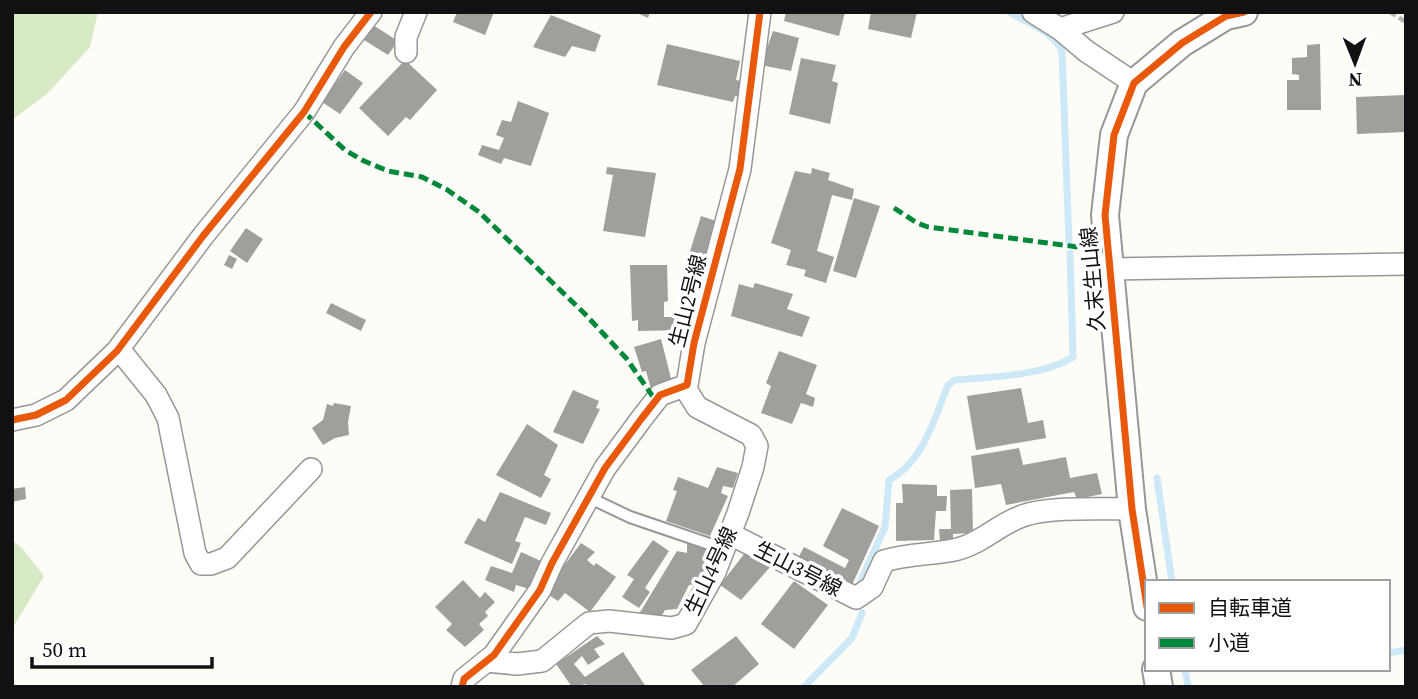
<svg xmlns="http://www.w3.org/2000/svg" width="1418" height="699" font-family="'Source Serif 4','Noto Sans JP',serif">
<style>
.forest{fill:#d8eac5}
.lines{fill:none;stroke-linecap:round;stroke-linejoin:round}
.stream{stroke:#cde8f7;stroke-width:7}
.building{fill:#a19f9c}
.service-casing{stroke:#979795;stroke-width:14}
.minor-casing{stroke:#979795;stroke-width:24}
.tertiary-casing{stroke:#979795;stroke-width:30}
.path{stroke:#b9b9b8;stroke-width:4.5;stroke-dasharray:7 3.5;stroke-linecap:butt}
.service{stroke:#fffffe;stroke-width:10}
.minor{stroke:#fffffe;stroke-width:21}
.tertiary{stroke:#fffffe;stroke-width:26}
.quiet{stroke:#00873e;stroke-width:5;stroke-dasharray:10 5;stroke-linecap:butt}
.cycleway-casing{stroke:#fff;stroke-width:11}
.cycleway{stroke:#e8590c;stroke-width:7}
.labels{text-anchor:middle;stroke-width:7;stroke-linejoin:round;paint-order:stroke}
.street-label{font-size:21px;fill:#111;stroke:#fff}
</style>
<rect width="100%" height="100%" fill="#fdfcf7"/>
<path class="forest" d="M12,12H98L90,47L47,94L12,120Z
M12,540L22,548L44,576L12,629Z"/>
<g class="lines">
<path class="stream" d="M1009,12C1026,22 1055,32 1062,52L1069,242
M1157,478L1172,582
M860,583L885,527L889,480C924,461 934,419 948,385L955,380C990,377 1043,376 1073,357L1070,253
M1388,653L1406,650
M1185,669L1188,687
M804,687L852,638L862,613"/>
</g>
<path class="building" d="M457,12H494L485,35L453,22Z
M635,12H650L648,18Z
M786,12H845L839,36L784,21Z
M871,12H917L911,38L868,29Z
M551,15L601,35L595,52L572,46L565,57L533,47Z
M373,25L398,41L388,55L361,38Z
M773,31L799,38L791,71L761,65Z
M667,44L740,61L736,80L745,82L740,97L735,96L733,102L657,85Z
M1320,44L1321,110H1287V80H1299V75L1292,74V58L1307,57V45Z
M801,58L836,65L832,81L838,83L830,124L789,114Z
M405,60L437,90L410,120L406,117L388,136L359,108Z
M345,70L363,83L340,114L322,102Z
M1405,95L1406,132L1357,134L1356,97Z
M518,101L549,113L531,166L504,158L501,164L478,155L482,145L499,150L504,138L496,135L502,120L511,122Z
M607,167L656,173L645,237L603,231L613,175L606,174Z
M812,168L830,173L828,180L854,189L852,200L832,195L817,251L834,257L826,283L804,276L806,270L786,265L791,250L771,243L795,171L811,174Z
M854,198L880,206L856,278L833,271Z
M701,216L719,222L705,265L687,261Z
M246,228L263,239L247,263L230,251Z
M229,255L237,259L232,269L224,265Z
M630,265H667L668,301L664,302V317H674L673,313L687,314V330L638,331V320L632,321Z
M755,283L793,294L787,309L810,317L802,337L731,316L739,284L753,288Z
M331,303L366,320L361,331L326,313Z
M661,339L672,382L651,389L646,371L642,372L634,347Z
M779,351L817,365L806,394L815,398L813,407L801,403L792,424L761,413L771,386L766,383Z
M1021,388L1028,423L1043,420L1046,438L976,450L967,396Z
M573,390L599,401L596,408L600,409L583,444L553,432Z
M334,403L351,406L348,422L349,435L335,438L323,445L312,428L323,420L327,404L333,406Z
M527,424L558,445L544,475L551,479L541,498L496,475Z
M1019,448L1023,465L1066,457L1070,478L1097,473L1102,494L1077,499L1074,492L1006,505L1001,484L975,488L971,456Z
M717,467L738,473L733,488L723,486L721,493L728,496L710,536L666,521L677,491L673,490L678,477L708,488Z
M902,484L937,485V496H947L946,511H936L934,540L896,541V503H903Z
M25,487L26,499L12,502V489Z
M972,489L973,533L953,534V541L940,542L939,529H951L950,490Z
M500,492L551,513L546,525L525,517L515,541L521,543L512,564L464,543L478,518L485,522Z
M842,508L879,526L851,587L798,558L804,547L845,568L849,560L823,546Z
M653,540L669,551L645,588L650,592L639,608L622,597L634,579L627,575Z
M581,543L595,552L587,560L594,566L596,563L616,577L590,612L565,593L558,601L544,592Z
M687,543L711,551L697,584L689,585L677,609L665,610L661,617L639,614L677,551L687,553Z
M748,549L771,566L741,600L720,585Z
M521,552L541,561L529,589L516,585L514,592L485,580L491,566L512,573Z
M463,580L480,598L485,592L495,602L485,612L488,616L479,624L484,630L465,647L446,630L452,624L435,607Z
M794,581L828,605L794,649L761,624Z
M597,636L605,644L594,649L600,657L588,665L582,656L574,664L585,677L623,652L646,687H587L586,684L572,687L556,664Z
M736,636L759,664L732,687H705L691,670Z"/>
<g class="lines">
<g class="service-casing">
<path id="service" d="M588,497L630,517L724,549"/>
</g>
<g class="minor-casing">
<path id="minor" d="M1033,12L1060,29L1113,12
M1060,29L1086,51L1134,83
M406,52V37L416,12
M1109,269L1406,264
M119,349L156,395L168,418L195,553L201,564H211L227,558L311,469
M12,420L36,415L66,400L117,351L203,236L304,112L344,47L371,12
M730,534L856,598L872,587L884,561C910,553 933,555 958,549C981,543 998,525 1020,517C1045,506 1103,509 1132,509
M486,661L517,664L542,661L589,623L609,621L672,628L686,624L715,572L738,513L753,467L757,446L751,435L697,407L684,386
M462,687L464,679L494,655L540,590L552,563L605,468L642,418L660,395L687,385L694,343L740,169L760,12"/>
</g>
<g class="tertiary-casing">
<path id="tertiary" d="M1147,607L1132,509L1105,215L1114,135L1134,83L1182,43L1226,16L1244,12
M1156,669L1159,687"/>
</g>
<path class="path" d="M1390,12L1406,22"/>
<use href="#service" class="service"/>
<use href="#minor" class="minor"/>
<use href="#tertiary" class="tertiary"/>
<path class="quiet" d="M304,112L345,150L364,161L388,171L422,177L446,189L479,212L584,313L626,358L656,401
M894,208L917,223L928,227L1108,251"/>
<g class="cycleway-casing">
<path id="cycleway" d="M12,420L36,415L66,400L117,351L203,236L304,112L344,47L371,12
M1147,607L1132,509L1105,215L1114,135L1134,83L1182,43L1226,16L1244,12
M462,687L464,679L494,655L540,590L552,563L605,468L642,418L660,395L687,385L694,343L740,169L760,12"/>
</g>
<use href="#cycleway" class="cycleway"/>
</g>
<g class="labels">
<g class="street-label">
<text transform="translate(1093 279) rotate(-95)" y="7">久末生山線</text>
<text transform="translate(688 301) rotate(-76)" y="7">生山2号線</text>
<text transform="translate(798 569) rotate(27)" y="7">生山3号線</text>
<text transform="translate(711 571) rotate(-65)" y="7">生山4号線</text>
</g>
</g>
<rect width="1418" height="699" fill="none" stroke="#111111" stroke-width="28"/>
<rect x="1145" y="580" width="245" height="91" fill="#ffffff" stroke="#a0a0a0" stroke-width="2"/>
<rect x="1159" y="603" width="35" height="10" fill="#e8590c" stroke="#a0a0a0" stroke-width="2"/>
<text x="1208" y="615" font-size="21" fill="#111111">自転車道</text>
<rect x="1159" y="638" width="35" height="10" fill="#00873e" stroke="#a0a0a0" stroke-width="2"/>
<text x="1208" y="650" font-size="21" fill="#111111">小道</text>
<g transform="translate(1355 63) rotate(179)" stroke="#ffffff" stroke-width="5" paint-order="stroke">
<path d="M0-5L12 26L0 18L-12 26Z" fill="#111111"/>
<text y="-10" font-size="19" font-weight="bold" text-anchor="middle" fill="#111111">N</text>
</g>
<path d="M32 657v10h180v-10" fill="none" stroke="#111111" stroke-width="3.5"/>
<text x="42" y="657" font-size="21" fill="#111111" stroke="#ffffff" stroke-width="5" paint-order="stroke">50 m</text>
</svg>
